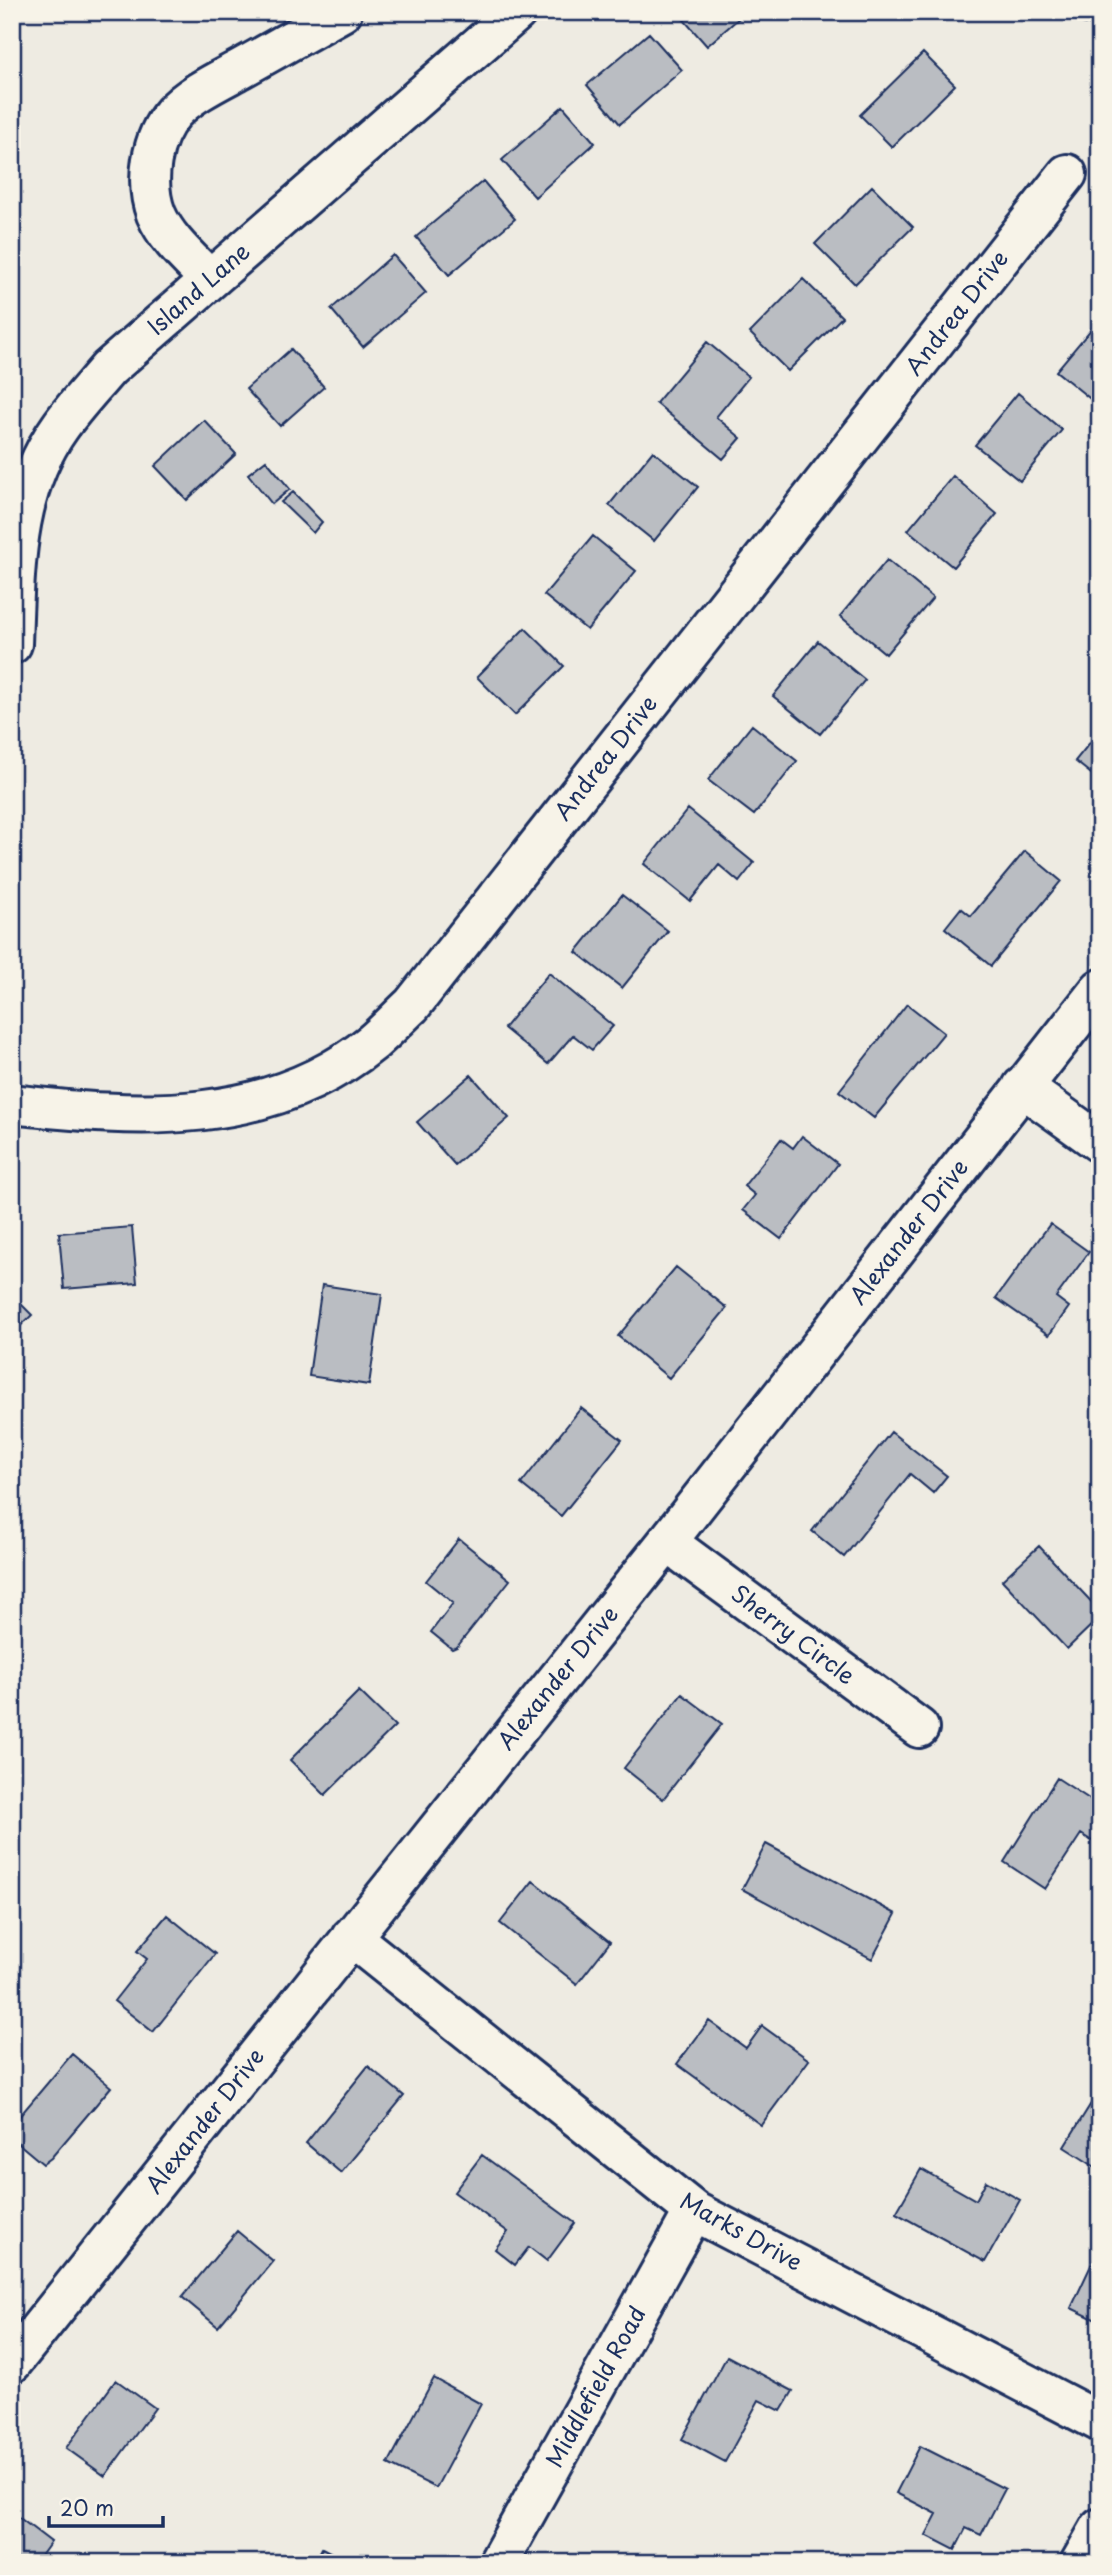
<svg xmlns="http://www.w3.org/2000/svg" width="1112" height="2575" font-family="'Playpen Sans',sans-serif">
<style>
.building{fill:#babdc2;stroke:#1b2f5e;stroke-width:2}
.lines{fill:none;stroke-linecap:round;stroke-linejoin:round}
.minor-casing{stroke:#1b2f5e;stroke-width:44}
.minor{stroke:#f7f3e8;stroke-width:38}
.labels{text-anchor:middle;stroke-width:5;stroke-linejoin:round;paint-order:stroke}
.street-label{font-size:23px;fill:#1b2f5e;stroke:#f7f3e8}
</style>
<rect width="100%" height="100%" fill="#eeebe2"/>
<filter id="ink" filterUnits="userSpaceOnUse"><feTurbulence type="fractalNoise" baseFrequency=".0143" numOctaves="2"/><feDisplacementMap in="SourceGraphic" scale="14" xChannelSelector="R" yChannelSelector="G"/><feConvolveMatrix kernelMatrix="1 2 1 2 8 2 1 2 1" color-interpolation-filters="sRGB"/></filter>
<g filter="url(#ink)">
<path class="building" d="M677,12H746L707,46Z
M1027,12H1095L1092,25Z
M649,33L682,70L620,124L587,85Z
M923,53L955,85L892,147L860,115Z
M563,106L595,143L535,197L502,160Z
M483,181L515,219L449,275L416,237Z
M872,186L913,227L855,284L815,244Z
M393,255L426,293L363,347L331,309Z
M803,279L842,317L788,371L750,333Z
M1097,322L1100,324L1099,406L1056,371Z
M707,342L749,377L716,417L741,438L723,459L656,403Z
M291,349L324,387L280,426L246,389Z
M1018,393L1062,430L1020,481L975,445Z
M204,420L236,454L187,500L155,466Z
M653,451L698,487L654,541L609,505Z
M266,460L290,489L272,504L248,474Z
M953,476L997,514L953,567L908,530Z
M293,492L322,522L313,533L281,502Z
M593,536L636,571L587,630L544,595Z
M887,560L933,598L886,654L840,616Z
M525,628L564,666L515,715L477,677Z
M818,641L865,680L820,734L773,696Z
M752,725L797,761L754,815L708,780Z
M1100,730V781L1075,761Z
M688,809L754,863L739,882L719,865L690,901L644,864Z
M1025,851L1061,881L991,966L945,928L961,908L971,916Z
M622,895L668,931L622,988L576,952Z
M549,973L613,1026L592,1050L573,1035L548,1064L504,1028Z
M907,1004L944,1033L874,1118L839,1091Z
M471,1075L509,1118L455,1165L417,1122Z
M802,1136L838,1164L781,1239L743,1210L755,1195L744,1186L781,1139L793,1148Z
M1050,1224L1089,1252L1056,1297L1069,1307L1049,1335L996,1298Z
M132,1227L137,1283L64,1289L59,1233Z
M676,1267L727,1308L669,1378L618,1336Z
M322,1285L382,1294L369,1385L309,1376Z
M12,1295L32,1315L12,1334Z
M581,1408L622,1440L561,1516L521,1484Z
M891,1432L947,1476L933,1493L910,1474L844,1557L812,1531Z
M459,1539L510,1580L457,1647L452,1649L431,1632L453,1603L426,1581Z
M1039,1546L1100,1611V1617L1067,1649L1002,1580Z
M359,1691L395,1726L325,1795L290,1760Z
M682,1694L722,1724L663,1799L624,1768Z
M1057,1778L1100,1806V1846L1081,1834L1045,1889L1004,1862Z
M766,1844L896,1914L872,1959L742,1889Z
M533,1881L610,1942L577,1984L500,1923Z
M167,1915L215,1954L153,2032L114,2001L147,1959L137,1951Z
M709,2021L746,2048L762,2026L809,2060L761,2125L677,2064Z
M72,2054L111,2087L51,2158L43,2164L12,2138V2125Z
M368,2066L404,2096L341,2173L306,2143Z
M1100,2089V2170L1064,2147Z
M482,2155L575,2223L547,2261L529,2247L515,2265L495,2249L508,2232L454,2192Z
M921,2169L976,2200L986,2181L1020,2200L985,2262L896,2213Z
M237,2231L273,2261L218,2327L182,2297Z
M1093,2261L1100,2264V2322L1071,2308Z
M727,2356L793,2391L781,2411L759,2400L725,2462L682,2439Z
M434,2378L481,2404L436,2488L388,2464Z
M116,2380L155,2408L105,2476L66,2448Z
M920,2446L1005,2489L981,2535L966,2528L955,2550L926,2535L937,2514L896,2493Z
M13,2513L51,2542L36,2563H12Z
M322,2548L351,2563H314Z"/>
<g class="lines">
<g class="minor-casing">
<path id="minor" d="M210,280C191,260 167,240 156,214C144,182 151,138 173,113C190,94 218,81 240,69C274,50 308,31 342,12
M12,644C15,569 14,491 60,427C74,407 92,388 108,369L517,12
M1022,1087L1100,1143
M12,1104C138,1119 269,1127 373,1042C387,1030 399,1017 412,1005L1067,174
M667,1542L919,1728
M351,1937L694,2211L1100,2422
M12,2363L667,1542L1100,989
M498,2563L694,2211
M1080,2563L1100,2528"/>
</g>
<use href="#minor" class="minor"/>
</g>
</g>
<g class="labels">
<g class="street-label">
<text transform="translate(199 289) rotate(-41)" y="8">Island Lane</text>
<text transform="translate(957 313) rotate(-52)" y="8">Andrea Drive</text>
<text transform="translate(606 758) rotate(-52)" y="8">Andrea Drive</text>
<text transform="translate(909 1232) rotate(-52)" y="8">Alexander Drive</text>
<text transform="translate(793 1635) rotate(37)" y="8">Sherry Circle</text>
<text transform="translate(558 1678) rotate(-51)" y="8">Alexander Drive</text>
<text transform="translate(205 2121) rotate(-52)" y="8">Alexander Drive</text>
<text transform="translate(741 2232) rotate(29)" y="8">Marks Drive</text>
<text transform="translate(596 2387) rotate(-61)" y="8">Middlefield Road</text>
</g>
</g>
<rect width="1112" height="2575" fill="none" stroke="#f7f3e8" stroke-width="42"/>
<rect x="21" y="21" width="1070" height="2533" fill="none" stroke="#1b2f5e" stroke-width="2.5" filter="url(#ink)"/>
<path d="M49 2516v10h114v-10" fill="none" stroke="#1b2f5e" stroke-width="3.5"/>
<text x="60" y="2516" font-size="21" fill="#1b2f5e" stroke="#f7f3e8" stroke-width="5" paint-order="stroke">20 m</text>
</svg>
